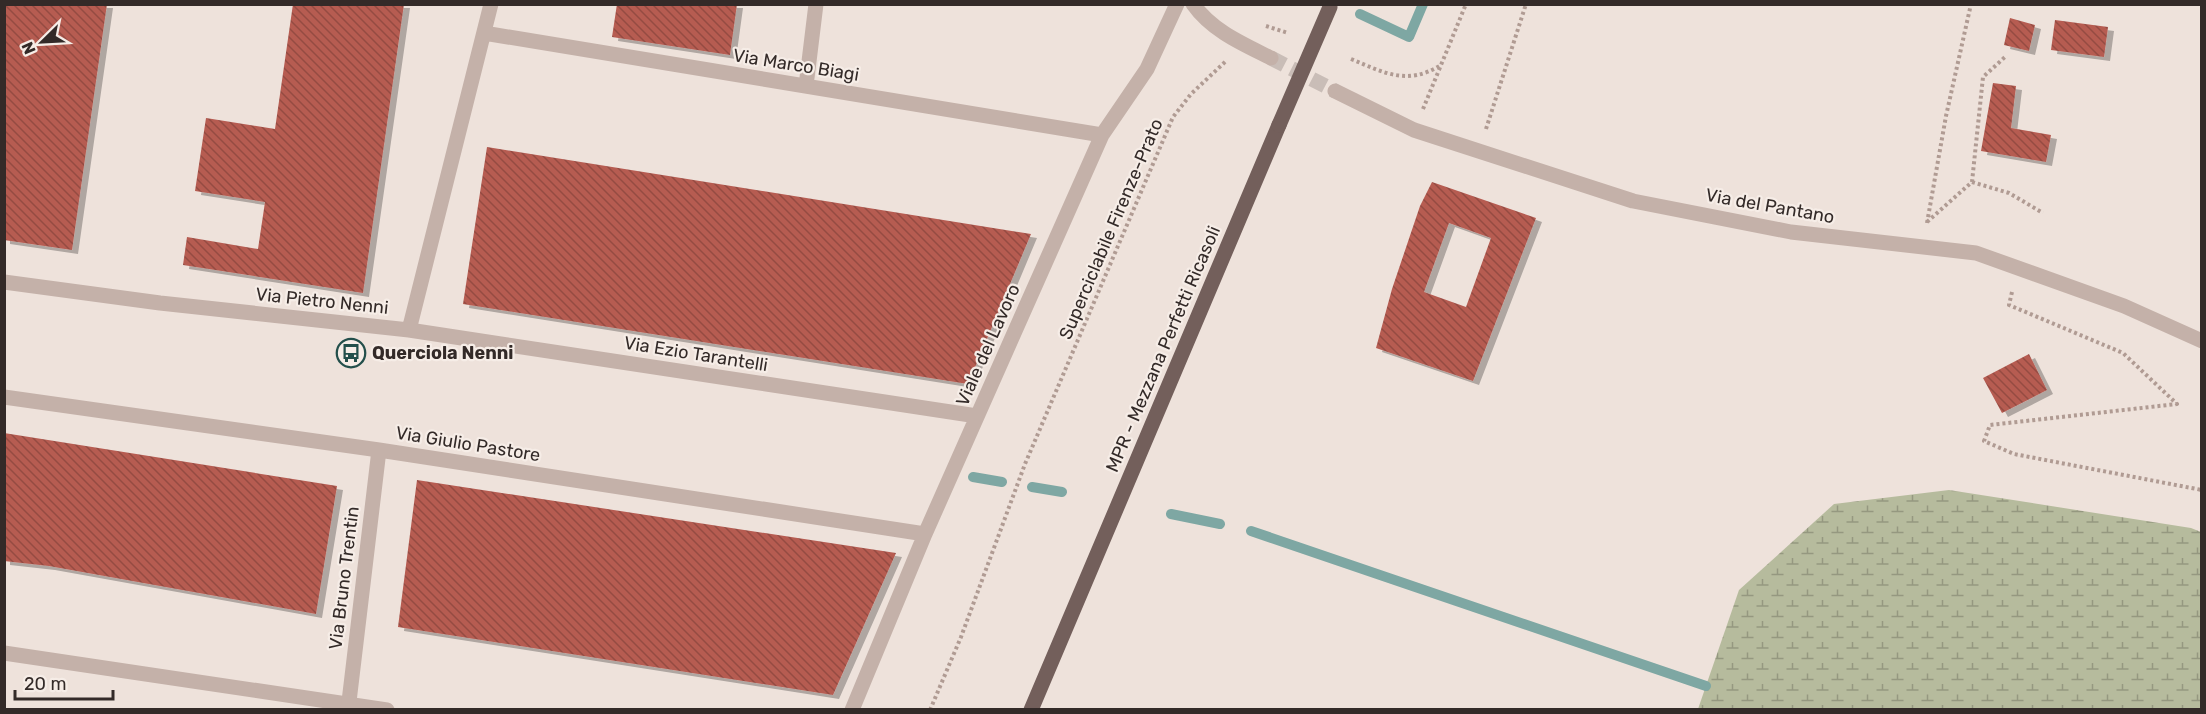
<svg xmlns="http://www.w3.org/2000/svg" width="2206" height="714" font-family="Rubik,sans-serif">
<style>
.wetland{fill:url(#wetland-marsh)}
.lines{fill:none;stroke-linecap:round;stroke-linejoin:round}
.stream{stroke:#7ea7a3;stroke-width:10}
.building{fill:url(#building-back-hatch);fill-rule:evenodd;filter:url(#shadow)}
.street-tunnel{stroke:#c9bdb7;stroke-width:15;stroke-dasharray:15 8;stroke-linecap:butt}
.path{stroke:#b09b93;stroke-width:4;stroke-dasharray:3 3;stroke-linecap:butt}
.lane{stroke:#c4b1a9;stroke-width:15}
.street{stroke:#c4b1a9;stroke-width:15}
.primary{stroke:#735f5b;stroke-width:15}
.primary-bridge{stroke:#735f5b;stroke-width:15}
.labels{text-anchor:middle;stroke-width:4.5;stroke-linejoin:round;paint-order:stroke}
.street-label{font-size:18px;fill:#332a28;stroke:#f6ede7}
.poi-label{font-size:18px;font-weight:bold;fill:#332a28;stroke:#f6ede7;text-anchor:start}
</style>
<defs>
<pattern id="wetland-marsh" width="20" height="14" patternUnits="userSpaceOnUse" patternTransform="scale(1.5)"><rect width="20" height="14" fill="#b6bb9d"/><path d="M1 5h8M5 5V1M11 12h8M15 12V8" fill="none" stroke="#959880"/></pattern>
<pattern id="building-back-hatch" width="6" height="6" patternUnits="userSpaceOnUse" patternTransform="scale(1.5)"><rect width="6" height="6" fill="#b65b51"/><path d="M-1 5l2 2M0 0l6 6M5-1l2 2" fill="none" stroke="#954b43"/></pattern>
<filter id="shadow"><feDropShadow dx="6" dy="4" stdDeviation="0" flood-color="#0004"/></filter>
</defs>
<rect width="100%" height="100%" fill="#eee2db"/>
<path class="wetland" d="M1949,490L2191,528L2201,532V709H1698L1739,590L1834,504Z"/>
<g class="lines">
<path class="stream" d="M1360,14L1409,37L1423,4
M973,477L1002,482
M1032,487L1062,492
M1171,514L1220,524
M1251,531L1706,686"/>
</g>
<path class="building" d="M4,4H107L72,250L4,240Z
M293,4H404L363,293L183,265L187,237L258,249L265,202L195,191L206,118L275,129Z
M617,4H737L730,55L612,37Z
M2010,18L2035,25L2029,51L2004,45Z
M2055,20L2108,27L2104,57L2051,50Z
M1993,83L2016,86L2011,128L2051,135L2046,162L1981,151Z
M487,147L1031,234L968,384L463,304Z
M1432,182L1536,218L1473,381L1376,348L1392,289L1420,206ZM1449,223L1491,238L1466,307L1424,292Z
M2029,354L2047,390L2002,413L1983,378Z
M4,433L337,486L316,614L49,566L4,561Z
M417,480L896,553L833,695L398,627Z"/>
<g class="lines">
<path class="street-tunnel" d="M1271,58L1335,91"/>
<path class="path" d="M1266,26L1288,33
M1351,59C1385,73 1407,86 1441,65
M1423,109L1466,4
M1486,129L1526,4
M1972,182L2009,193L2043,213
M1927,222L1972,182L1983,77L2005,57
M1927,223L1946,116L1971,4
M2012,292L2009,305L2123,353L2177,404L1990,425L1984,441L2014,454L2202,490
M930,710L961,637L1025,464L1173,117L1191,94L1226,61"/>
<path class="lane" d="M4,653L387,710"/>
<path class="street" d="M1193,4C1212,31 1243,44 1271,58
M484,33L1102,135
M806,86L816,4
M1335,91L1414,130L1633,201L1791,232L1976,253L2124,306L2202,341
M4,282L160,303L409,330L977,416
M409,330L491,4
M4,397L379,450L925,534
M348,710L379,450
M852,710L925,534L1102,135L1147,69L1177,4"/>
<path class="primary" d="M1031,710L1279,125"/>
<path class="primary-bridge" d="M1279,125L1330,7"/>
</g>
<defs>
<g id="bus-ring" transform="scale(1.5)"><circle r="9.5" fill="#f6ede7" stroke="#234f4b" stroke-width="1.5"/><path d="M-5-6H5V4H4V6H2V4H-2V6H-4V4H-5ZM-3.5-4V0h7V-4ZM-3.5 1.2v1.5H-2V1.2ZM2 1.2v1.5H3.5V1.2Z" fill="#234f4b"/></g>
</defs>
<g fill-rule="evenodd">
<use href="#bus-ring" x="351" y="353"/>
</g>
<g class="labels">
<g class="street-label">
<text transform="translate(796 65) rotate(9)" y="6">Via Marco Biagi</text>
<text transform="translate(1770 206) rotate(10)" y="6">Via del Pantano</text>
<text transform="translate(1111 229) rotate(-67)" y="6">Superciclabile Firenze-Prato</text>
<text transform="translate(322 301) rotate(6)" y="6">Via Pietro Nenni</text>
<text transform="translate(988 345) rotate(-66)" y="6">Viale del Lavoro</text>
<text transform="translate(1163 349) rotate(-67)" y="6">MPR - Mezzana Perfetti Ricasoli</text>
<text transform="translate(696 354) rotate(9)" y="6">Via Ezio Tarantelli</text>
<text transform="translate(468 444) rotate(9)" y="6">Via Giulio Pastore</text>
<text transform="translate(344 578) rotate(-83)" y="6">Via Bruno Trentin</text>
</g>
<g class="poi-label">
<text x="372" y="359">Querciola Nenni</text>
</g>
</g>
<rect width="2206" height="714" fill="none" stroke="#332a28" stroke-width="12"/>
<g transform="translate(42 42) rotate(246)" stroke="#f6ede7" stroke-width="4.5" paint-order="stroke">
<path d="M0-4.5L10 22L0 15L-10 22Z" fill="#332a28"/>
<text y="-9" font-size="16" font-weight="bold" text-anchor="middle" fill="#332a28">N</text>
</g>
<path d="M15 690v9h98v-9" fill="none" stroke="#332a28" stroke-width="3"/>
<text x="24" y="690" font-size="18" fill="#332a28" stroke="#f6ede7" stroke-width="4.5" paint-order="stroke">20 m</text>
</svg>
